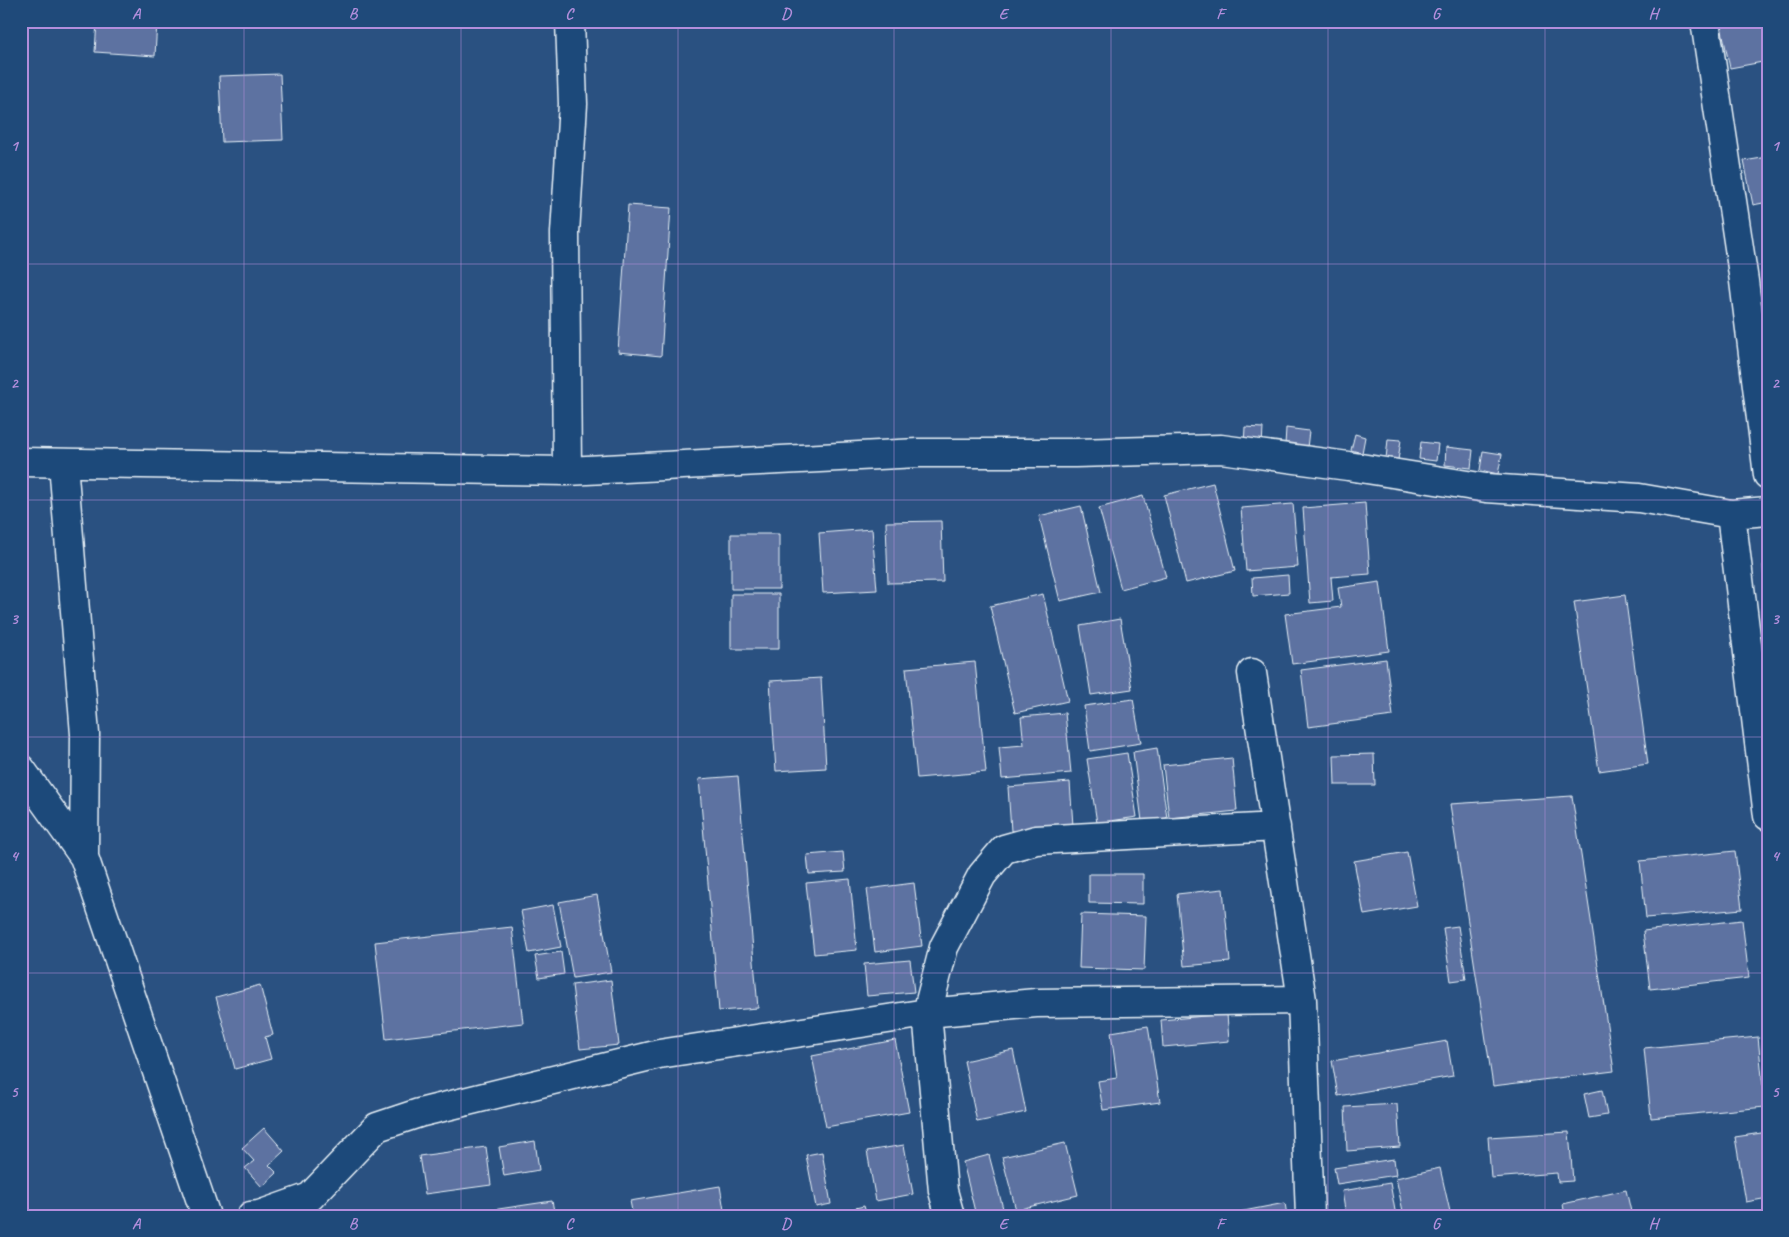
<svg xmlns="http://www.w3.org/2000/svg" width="1789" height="1237" font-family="Caveat,sans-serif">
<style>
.building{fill:#5d72a1;stroke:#e8f1f8}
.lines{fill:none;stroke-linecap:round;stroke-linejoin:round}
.minor-casing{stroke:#e8f1f8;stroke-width:31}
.minor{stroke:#1f4a7a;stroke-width:28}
.grid{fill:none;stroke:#b28edc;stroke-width:1;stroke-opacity:0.55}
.neatline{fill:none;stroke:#b28edc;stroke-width:2}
.grid-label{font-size:16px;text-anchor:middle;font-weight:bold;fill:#b28edc}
</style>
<rect width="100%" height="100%" fill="#2a5181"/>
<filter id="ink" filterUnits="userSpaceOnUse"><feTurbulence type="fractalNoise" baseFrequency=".02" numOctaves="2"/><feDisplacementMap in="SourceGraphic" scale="10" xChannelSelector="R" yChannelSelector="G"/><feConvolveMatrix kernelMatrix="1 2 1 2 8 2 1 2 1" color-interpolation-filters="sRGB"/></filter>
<g filter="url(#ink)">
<path class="building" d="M97,21H157L155,56L95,52Z
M1720,21H1768V61L1730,68Z
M280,74L283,140L222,142L219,76Z
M1768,157V202L1753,205L1744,161Z
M628,205L671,208L661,356L618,352Z
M1245,427L1263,428L1262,446L1244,445Z
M1286,428L1309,431L1307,448L1285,445Z
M1355,434L1365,437L1362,453L1351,450Z
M1388,439L1401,440L1398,460L1386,459Z
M1421,442L1438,444L1436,461L1419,459Z
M1446,447L1473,450L1471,468L1445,465Z
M1483,451L1502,454L1498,474L1480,470Z
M1213,483L1235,571L1186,583L1164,495Z
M1143,496L1166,577L1121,589L1099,508Z
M1365,503L1370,574L1331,577L1333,601L1310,603L1303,508Z
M1293,504L1298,567L1246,571L1241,508Z
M1081,506L1101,592L1060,601L1039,516Z
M941,521L943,582L888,583L886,522Z
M872,529L877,590L823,593L819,533Z
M731,534H779V589H731Z
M1763,565H1768V653H1767Z
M1288,575L1289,593L1253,596L1252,578Z
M1380,582L1389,651L1292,664L1285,614L1341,607L1338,588Z
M731,594H779V649H731Z
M1043,594L1068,701L1015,713L990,606Z
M1625,595L1648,764L1599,771L1574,602Z
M1120,619L1132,689L1091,695L1080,626Z
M1386,659L1393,716L1308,727L1301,670Z
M975,662L986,772L917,778L906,668Z
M821,678L826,768L776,771L770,681Z
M1133,699L1141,743L1090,751L1084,706Z
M1065,713L1071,773L1002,779L999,747L1024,745L1021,717Z
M1157,748L1167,818L1142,821L1133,752Z
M1127,753L1137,817L1097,823L1087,759Z
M1374,754L1375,785H1335L1334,755Z
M1232,758L1237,811L1169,818L1163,765Z
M738,776L758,1008L719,1011L699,779Z
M1070,782L1073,826L1011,831L1008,787Z
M1572,796L1614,1071L1493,1086L1450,804Z
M1735,851L1742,909L1646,918L1640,861Z
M843,852L845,872L809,874L807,855Z
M1407,852L1417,906L1364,915L1354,861Z
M1089,874H1143V904L1089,903Z
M850,879L857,950L814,954L806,883Z
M914,883L922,946L875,952L867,889Z
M1223,889L1230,962L1184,966L1177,894Z
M597,895L611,972L573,978L559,902Z
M553,905L561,947L529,953L521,911Z
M1081,914L1146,916L1144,970L1079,968Z
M1742,920L1749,978L1650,989L1643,931Z
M1458,926L1466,979L1451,981L1443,928Z
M512,927L523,1023L386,1039L375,942Z
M561,952L564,974L539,978L535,956Z
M910,960L914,992L867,996L864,964Z
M611,980L619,1045L580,1049L572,985Z
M260,985L273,1035L265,1037L271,1059L235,1069L216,997Z
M1227,1014L1229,1041L1163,1047L1161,1020Z
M1148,1026L1160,1102L1103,1110L1098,1081L1117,1078L1111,1032Z
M1758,1037L1765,1107L1651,1118L1644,1048Z
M895,1040L909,1112L826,1127L812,1056Z
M1447,1041L1453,1076L1338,1096L1332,1061Z
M1013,1050L1026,1112L977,1122L964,1061Z
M1602,1090L1607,1115L1589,1118L1584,1094Z
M1397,1104L1400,1147L1347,1151L1345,1107Z
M264,1128L284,1151L269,1165L277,1173L262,1187L245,1168L254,1161L242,1148Z
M1569,1132L1573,1181L1558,1182L1557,1173L1491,1178L1488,1137Z
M1768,1132V1198L1746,1202L1735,1137Z
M535,1141L539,1170L504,1176L499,1147Z
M1065,1143L1078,1195L1016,1210L1002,1157Z
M904,1145L913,1194L876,1201L867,1151Z
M486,1147L491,1185L425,1194L419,1156Z
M822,1152L831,1204L816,1207L806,1155Z
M989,1155L1005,1216H976L963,1162Z
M1394,1159L1396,1175L1337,1184L1334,1168Z
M1440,1168L1451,1216H1404L1396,1178Z
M1390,1183L1396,1216H1346L1342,1191Z
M720,1186L725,1216H633L630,1201Z
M1626,1190L1632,1216H1565L1563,1204Z
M552,1201L555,1216H493L492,1210Z
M1285,1203L1287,1216H1218Z
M864,1206L867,1216H822Z"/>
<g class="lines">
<g class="minor-casing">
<path id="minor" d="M1705,21L1744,281L1768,475
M21,462L567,471L918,453H1075L1221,449L1348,466L1486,488L1639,498L1731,514L1768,511
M63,463L85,734L84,857
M567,471L565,233L573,104L570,21
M1731,514L1768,816
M1252,673L1302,1000L1310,1216
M21,769L84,857L206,1216
M251,1216L259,1215L310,1197L377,1127L419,1113L659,1054L927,1013L1036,1003L1302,1000
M950,1216L943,1191L927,1013L944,947L982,875L1004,849L1036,840L1276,827"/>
</g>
<use href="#minor" class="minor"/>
</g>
</g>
<path class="grid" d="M244,21V1216M461,21V1216M678,21V1216M894,21V1216M1111,21V1216M1328,21V1216M1545,21V1216M21,264H1768M21,500H1768M21,737H1768M21,973H1768"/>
<rect width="1789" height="1237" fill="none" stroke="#1f4a7a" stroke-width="55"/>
<rect x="28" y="28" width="1734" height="1182" class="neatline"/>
<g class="grid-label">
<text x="136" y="19">A</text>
<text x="353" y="19">B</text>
<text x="569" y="19">C</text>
<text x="786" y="19">D</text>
<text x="1003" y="19">E</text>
<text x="1220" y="19">F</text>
<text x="1436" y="19">G</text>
<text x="1653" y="19">H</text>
<text x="14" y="151">1</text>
<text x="1775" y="151">1</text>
<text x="14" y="388">2</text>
<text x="1775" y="388">2</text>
<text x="14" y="624">3</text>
<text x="1775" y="624">3</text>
<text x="14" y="861">4</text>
<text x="1775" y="861">4</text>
<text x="14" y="1097">5</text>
<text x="1775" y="1097">5</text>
<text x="136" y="1229">A</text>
<text x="353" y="1229">B</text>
<text x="569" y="1229">C</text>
<text x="786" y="1229">D</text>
<text x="1003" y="1229">E</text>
<text x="1220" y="1229">F</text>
<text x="1436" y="1229">G</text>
<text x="1653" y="1229">H</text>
</g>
</svg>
